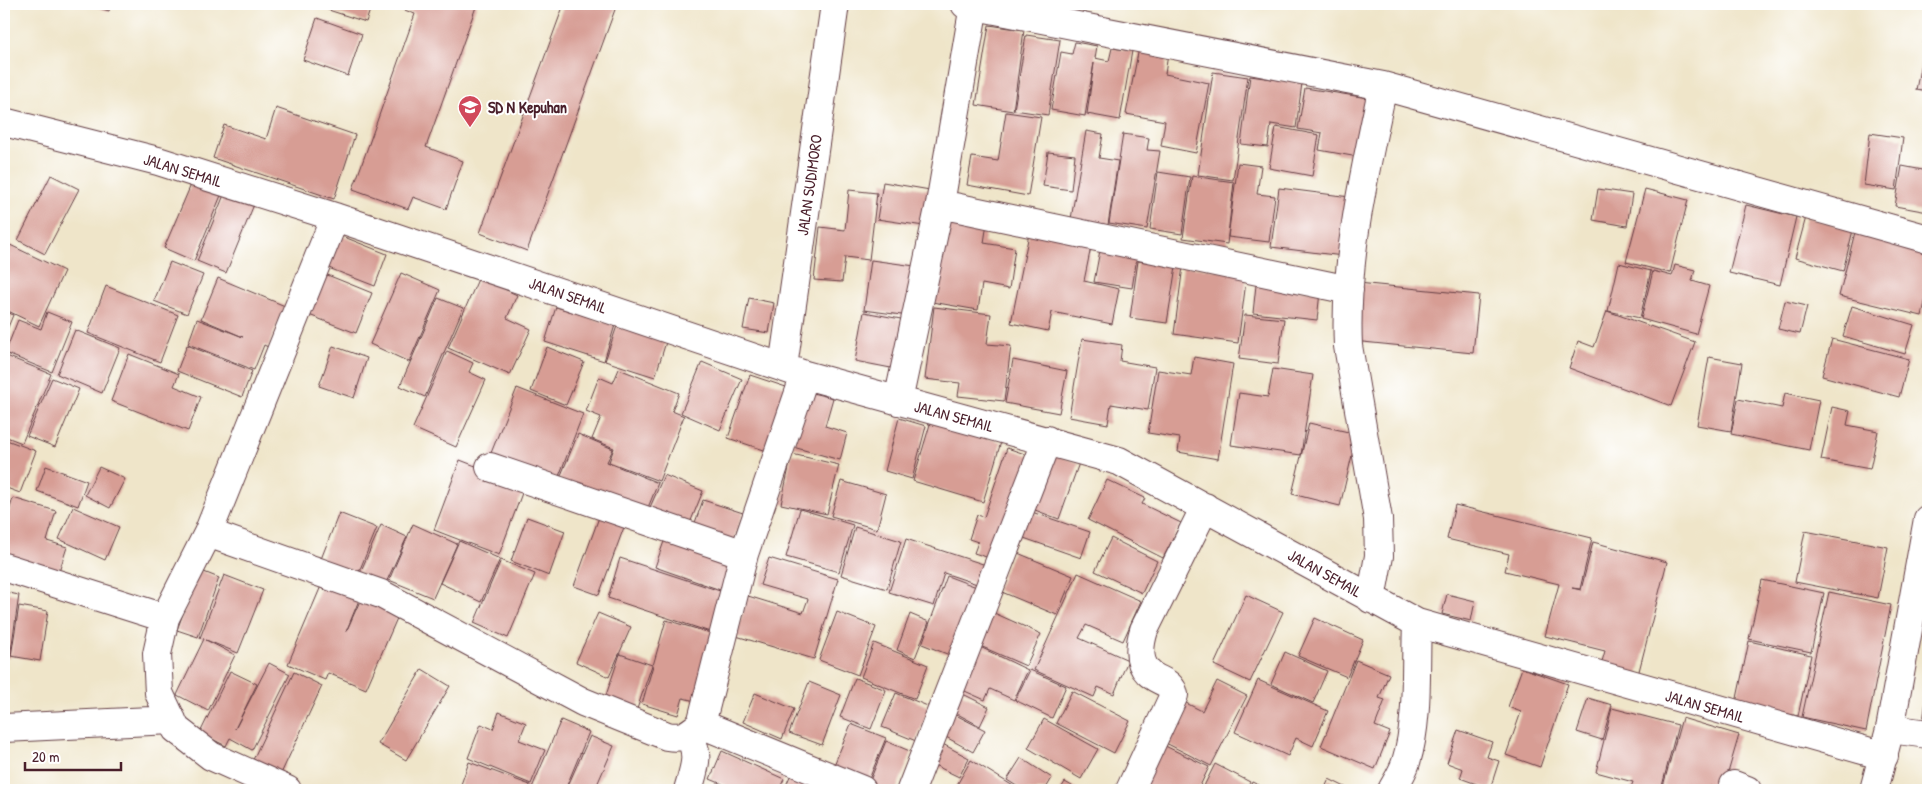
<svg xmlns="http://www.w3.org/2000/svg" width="1932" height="794" font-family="'Patrick Hand',sans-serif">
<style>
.building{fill:#d79d94}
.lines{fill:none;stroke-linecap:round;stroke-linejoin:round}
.minor-casing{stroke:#633d43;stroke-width:30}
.major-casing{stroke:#633d43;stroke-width:30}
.minor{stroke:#fff;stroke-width:28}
.major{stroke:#fff;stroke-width:28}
.labels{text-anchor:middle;stroke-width:4;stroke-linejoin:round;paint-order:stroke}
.poi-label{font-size:16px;font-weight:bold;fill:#4a1f2b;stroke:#fff;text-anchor:start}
.street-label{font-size:16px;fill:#4a1f2b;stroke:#fff}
</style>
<rect width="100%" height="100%" fill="#fff"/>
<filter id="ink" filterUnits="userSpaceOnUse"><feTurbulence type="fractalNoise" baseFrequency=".02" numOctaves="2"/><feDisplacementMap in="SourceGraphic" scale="10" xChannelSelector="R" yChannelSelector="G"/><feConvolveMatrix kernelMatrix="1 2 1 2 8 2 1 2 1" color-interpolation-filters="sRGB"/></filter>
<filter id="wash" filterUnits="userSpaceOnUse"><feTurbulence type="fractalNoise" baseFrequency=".0096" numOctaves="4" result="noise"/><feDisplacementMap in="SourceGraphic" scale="20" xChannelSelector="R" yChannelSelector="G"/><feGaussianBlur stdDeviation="1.12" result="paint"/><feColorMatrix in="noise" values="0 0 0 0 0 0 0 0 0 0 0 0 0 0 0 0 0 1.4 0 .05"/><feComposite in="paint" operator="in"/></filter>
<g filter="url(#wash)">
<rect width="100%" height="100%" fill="#efe5c9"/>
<g id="blocks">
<path class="building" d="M86,4H111L109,11Z
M317,4H372L366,22L316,6Z
M389,4H477L426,147L463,161L446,209L413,197L408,209L353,189L415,14Z
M564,4H617L527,251L480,233Z
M317,18L362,34L348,76L303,60Z
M1927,23H1928V51L1922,50Z
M989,25L1024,30L1013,111L976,105Z
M1026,35L1060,40L1048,115L1014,110Z
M1075,42L1097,46L1095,58L1109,61L1112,48L1132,51L1120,120L1087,114L1094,63L1085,116L1051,110L1061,52L1072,54Z
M1139,48L1168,54L1165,74L1209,83L1196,153L1161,146L1165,121L1126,114Z
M1923,52L1928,54V92L1916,90Z
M1213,72L1248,77L1233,180L1198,175Z
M1250,76L1302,83L1296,128L1271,124L1268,147L1241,144Z
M1305,88L1368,98L1358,157L1319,150L1322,133L1298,129Z
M276,108L355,135L334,199L213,158L224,125L266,139Z
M1006,112L1041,117L1028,196L967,185L972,157L998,161Z
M1276,127L1319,135L1312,176L1269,168Z
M1086,131L1103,134L1099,158L1118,161L1108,225L1071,219Z
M1870,133L1903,138L1896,190L1864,185Z
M1123,134L1149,138L1147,150L1160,151L1147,229L1109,223Z
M1048,152L1075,155L1071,190L1043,186Z
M1238,163L1261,166L1257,194L1275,196L1269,242L1228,237Z
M1902,166L1928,171V212L1895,206Z
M1158,172L1190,177L1182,234L1150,229Z
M51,175L79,189L45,254L18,240Z
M1192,176L1234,182L1227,244L1183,238Z
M193,180L222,193L194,261L164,248Z
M883,182L930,190L924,226L877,219Z
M1279,188L1350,197L1343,256L1271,247Z
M1598,189L1632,194L1627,226L1593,220Z
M1645,189L1688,200L1670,273L1626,262Z
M226,190L255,202L226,273L197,261Z
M849,190L877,193L869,260L845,257L842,282L814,280L820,227L845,230Z
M1746,205L1796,217L1780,285L1729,273Z
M946,217L987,223L984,243L1015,248L1009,289L982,284L978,310L932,302Z
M1806,217L1853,230L1843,271L1795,258Z
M1030,229L1092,242L1084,281L1119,289L1112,324L1052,312L1048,331L1011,323Z
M1855,232L1928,250V289L1922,316L1839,296Z
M334,233L387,254L375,286L321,265Z
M4,242L64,271L39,326L4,309Z
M1101,245L1138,251L1132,288L1094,282Z
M871,260L915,266L909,316L864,310Z
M1138,261L1176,266L1167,323L1130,318Z
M170,262L203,275L187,314L154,301Z
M1619,263L1651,271L1640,318L1608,311Z
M1675,265L1695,270L1692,281L1709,286L1696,334L1641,319L1653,271L1672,276Z
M1183,266L1247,274L1238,343L1174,334Z
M401,273L440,290L409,362L370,344Z
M325,274L372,293L356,333L309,315Z
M479,277L517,295L507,318L531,329L510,375L448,348Z
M218,278L285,306L268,347L264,345L254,370L188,344L197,319L243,337L201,319Z
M1358,283L1479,295L1473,353L1353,341Z
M1256,285L1320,292L1317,320L1253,313Z
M106,286L178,315L160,362L88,333Z
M438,298L463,308L425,397L400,386Z
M749,298L774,303L769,333L743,329Z
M1785,301L1807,306L1800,334L1778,329Z
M1852,306L1914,325L1905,354L1843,336Z
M556,307L615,325L604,361L545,342Z
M934,307L991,314L987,344L1011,346L1004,401L958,396L960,383L925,379Z
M4,310L13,315L4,337Z
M1607,311L1695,342L1671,406L1569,368L1578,341L1594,347Z
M47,312L72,322L52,372L5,353L18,320L41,329Z
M864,312L906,320L896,369L855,361Z
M1245,315L1284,319L1278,364L1239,359Z
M617,326L666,342L655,377L605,361Z
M75,330L120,348L102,393L57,374Z
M1082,339L1122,345L1120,361L1155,367L1148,410L1111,404L1108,424L1069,417Z
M1832,339L1909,359L1899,397L1822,376Z
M187,345L252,371L242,397L177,371Z
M333,346L367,358L354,398L319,386Z
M547,347L584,362L566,405L531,391Z
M447,351L473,363L469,372L486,380L456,447L413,428Z
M129,354L179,374L174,386L201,397L188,431L111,401Z
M4,355L51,374L22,443L4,436Z
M1194,357L1233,364L1218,459L1178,452L1180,438L1148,433L1158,370L1191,375Z
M1709,357L1742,363L1731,431L1697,425Z
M1013,360L1067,371L1059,413L1005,403Z
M702,362L742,379L720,430L681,413Z
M619,369L679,393L672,411L684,416L659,481L609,462L614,448L592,439L601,417L586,411L599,377L613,383Z
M1273,369L1313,375L1301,455L1231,445L1239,393L1268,397Z
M750,375L792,389L770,452L728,438Z
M52,378L79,389L55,447L27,436Z
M517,388L583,414L556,484L489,458Z
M808,392L833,398L825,426L847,433L840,460L793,447Z
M1785,393L1819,400L1809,450L1731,434L1738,399L1782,408Z
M1832,407L1850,411L1847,425L1878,431L1870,469L1821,460Z
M899,418L926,426L912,479L885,471Z
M931,421L1001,442L983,502L913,481Z
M1309,423L1357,434L1340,506L1292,494Z
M578,434L613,449L607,462L658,483L645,515L559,480Z
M4,439L36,451L20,493L4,487Z
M1007,448L1034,457L999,561L974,553L978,542L969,539L977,515L984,517Z
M1047,452L1079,463L1059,519L1027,507Z
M792,454L839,465L827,514L781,504Z
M460,460L525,485L499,555L434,530Z
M46,466L87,481L78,506L37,491Z
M99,467L125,479L110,508L85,495Z
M664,475L703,491L688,528L648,512Z
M1107,480L1145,498L1142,504L1181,523L1163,558L1088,520Z
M841,481L886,494L877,529L831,516Z
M13,498L56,511L47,541L67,547L58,575L4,558V528Z
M703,500L743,513L731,547L691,534Z
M1455,505L1592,538L1580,589L1572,588L1581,590L1593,542L1667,562L1638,675L1601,665L1605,651L1545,636L1559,584L1505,571L1509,554L1447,539Z
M73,507L119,527L105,560L59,539Z
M602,509L627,519L599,595L574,586Z
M800,509L853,525L839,572L786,557Z
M1026,510L1090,532L1081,558L1018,536Z
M339,513L377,528L358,574L321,559Z
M527,517L565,531L549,576L511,561Z
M413,524L457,544L433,598L389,580Z
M381,525L407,537L385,585L360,573Z
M855,527L901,541L887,589L841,575Z
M668,530L739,554L726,592L655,567Z
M1805,531L1888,547L1878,598L1795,582Z
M1111,538L1157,561L1142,593L1095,571Z
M906,539L986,565L980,585L944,573L934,606L889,592Z
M459,541L500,559L481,602L440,583Z
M1013,551L1073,576L1057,615L997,590Z
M620,558L726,593L713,633L608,598Z
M769,558L838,579L814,659L736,636L748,596L803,613L808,599L760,585Z
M501,560L535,574L508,638L474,623Z
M199,570L219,578L198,637L177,630Z
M1078,573L1141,601L1123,641L1086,625L1079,638L1128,660L1114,694L1098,687L1094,697L1034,670Z
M224,575L263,590L238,653L206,640L235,655L208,711L177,695L204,639L200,638Z
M947,576L982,589L957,658L922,644Z
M324,579L361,595L346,632L364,592L401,609L366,689L328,673L325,680L288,664Z
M1762,580L1824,593L1811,652L1749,639Z
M4,592L19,595L10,658L4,657Z
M1829,592L1891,605L1866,731L1802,717Z
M1447,594L1475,601L1471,621L1442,614Z
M1246,595L1283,612L1250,682L1214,665Z
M19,606L48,611L40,661L11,656Z
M837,612L876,627L858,675L819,660Z
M992,612L1041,634L1026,666L978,645Z
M598,613L631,627L609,677L576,662Z
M910,614L929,622L915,658L897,650Z
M1315,618L1363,640L1347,677L1298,656Z
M666,620L714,634L695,701L683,698L678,715L642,704Z
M1749,641L1811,655L1798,716L1736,703Z
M874,643L928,665L915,699L861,677Z
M978,646L1028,670L1014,700L990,689L985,700L958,688Z
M1285,652L1327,671L1313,703L1271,684Z
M620,654L652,665L635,715L603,704Z
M1356,660L1389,674L1379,698L1385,700L1375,726L1390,732L1375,769L1321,746Z
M269,663L290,674L252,750L230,738L226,746L200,733L230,671L257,684L235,729Z
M1522,668L1568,684L1540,767L1506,755L1521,712L1508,707Z
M422,669L450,686L406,760L378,744Z
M1030,670L1066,686L1052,718L1015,700Z
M294,672L322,686L279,778L251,764Z
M855,678L886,690L871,729L840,717Z
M1258,680L1328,711L1313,746L1296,738L1288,756L1235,732Z
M1217,681L1247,696L1211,766L1158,739L1178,699L1202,711Z
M809,682L841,695L822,745L789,733Z
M957,691L989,707L980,726L948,709Z
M1072,691L1130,721L1114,753L1056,723Z
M755,693L794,709L782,739L743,722Z
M896,693L930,707L916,741L882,727Z
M1927,693L1928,694V723L1923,722Z
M1588,698L1612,705L1602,740L1577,732Z
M1612,708L1678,725L1661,790H1630L1633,782L1596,772Z
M948,711L985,730L973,752L937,732Z
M499,712L526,723L519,740L545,750L531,784L468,758L481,724L493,729Z
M1682,718L1739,735L1723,790L1710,786L1709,790H1679L1663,786Z
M1044,719L1098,749L1081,779L1028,748Z
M561,720L589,732L565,790H531Z
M851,724L886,738L867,784L832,770Z
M1458,730L1492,742L1487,757L1499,761L1490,789L1460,778L1463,769L1447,763Z
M590,736L614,746L596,787L603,790H566Z
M886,741L912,752L896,790H887L869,783Z
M937,741L969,758L959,777L926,761Z
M1161,744L1209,767L1198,790H1139Z
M722,751L784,779L779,790H737L710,779Z
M1021,758L1052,778L1045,790H1023L1007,780Z
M971,760L1018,789L1021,790H954Z
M469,762L530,785L529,790H459Z
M1215,764L1250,782L1245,790H1202Z
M794,767L826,782L823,790H784Z
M1329,779L1351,790H1324Z
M1065,782L1079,790H1060Z
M1252,782L1269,790H1248Z"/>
</g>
</g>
<g filter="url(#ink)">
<use href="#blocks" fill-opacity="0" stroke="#633d43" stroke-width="1"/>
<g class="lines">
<g class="minor-casing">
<path id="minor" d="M965,4L1383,86L1928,239
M4,122L158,161L335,217L805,375L1119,461L1417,623L1884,756
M940,204L1349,290
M783,367L835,4
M898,401L940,204L974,5
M490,467L744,554
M208,533L381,594L583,702L667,736C684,739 688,734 701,724L744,554L805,375
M4,567L165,618L208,533L335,217
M1371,599L1379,556L1378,519L1348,346C1344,259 1365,171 1383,86
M165,618L157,654L159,693L176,729L211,756L287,790
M701,724L862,790
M4,728L172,720
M1890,729L1928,734
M688,734C701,754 694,769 688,790
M1734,785L1747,790
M911,790L1047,440
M1130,790L1174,695C1171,680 1157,682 1148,672C1137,661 1140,643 1144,630L1205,507
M1392,790C1397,781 1403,772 1406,762C1419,720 1415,667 1417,623"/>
</g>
<g class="major-casing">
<path id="major" d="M1874,790L1890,729L1928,519"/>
</g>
<use href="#minor" class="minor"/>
<use href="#major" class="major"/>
</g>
</g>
<defs>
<g id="school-pin" transform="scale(1.25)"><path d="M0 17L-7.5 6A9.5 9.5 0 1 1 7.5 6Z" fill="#d1495b" stroke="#fff"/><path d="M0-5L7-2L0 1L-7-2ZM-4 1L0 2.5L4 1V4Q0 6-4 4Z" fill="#fff"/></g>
</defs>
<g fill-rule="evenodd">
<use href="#school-pin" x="470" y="107"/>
</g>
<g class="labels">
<g class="poi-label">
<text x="488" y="113">SD N Kepuhan</text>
</g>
<g class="street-label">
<text transform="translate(183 170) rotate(17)" y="6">JALAN SEMAIL</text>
<text transform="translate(809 185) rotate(-82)" y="6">JALAN SUDIMORO</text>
<text transform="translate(568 295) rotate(19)" y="6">JALAN SEMAIL</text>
<text transform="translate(954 416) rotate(15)" y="6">JALAN SEMAIL</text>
<text transform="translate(1325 573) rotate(29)" y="6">JALAN SEMAIL</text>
<text transform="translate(1705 706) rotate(16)" y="6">JALAN SEMAIL</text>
</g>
</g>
<rect width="1932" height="794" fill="none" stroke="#fff" stroke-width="20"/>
<path d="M25 762v8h96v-8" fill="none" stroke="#4a1f2b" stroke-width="2.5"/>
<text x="32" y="762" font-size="15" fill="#4a1f2b" stroke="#ffffff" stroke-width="4" paint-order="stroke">20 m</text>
</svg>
